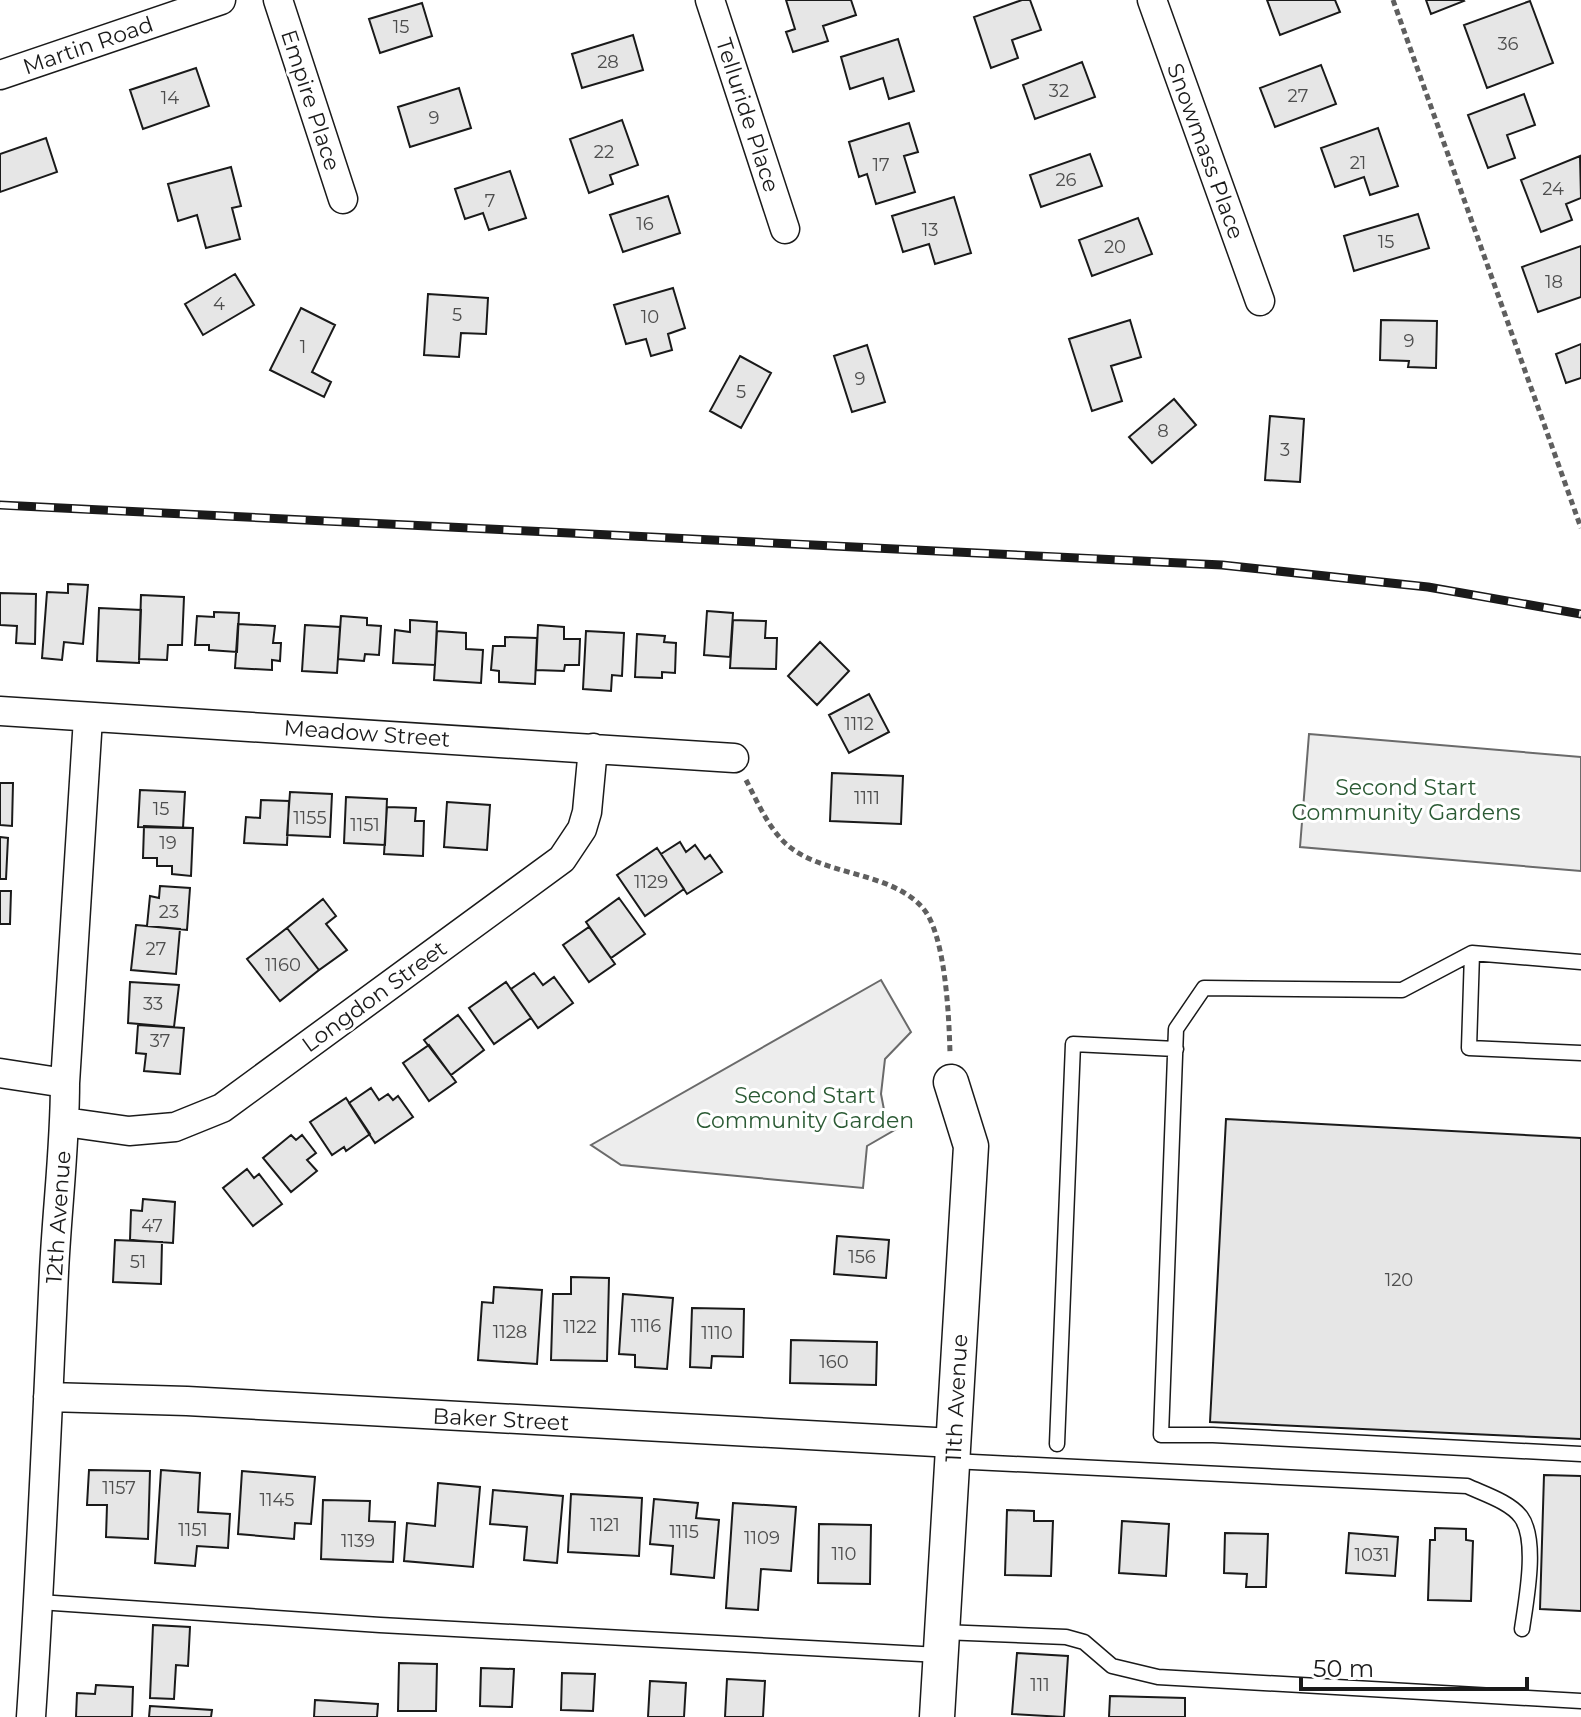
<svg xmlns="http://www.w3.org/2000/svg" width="1581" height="1717" font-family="Montserrat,sans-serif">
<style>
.built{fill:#ededed;stroke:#6a6a6a;stroke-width:2}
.building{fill:#e6e6e6;stroke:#1a1a1a;stroke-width:2}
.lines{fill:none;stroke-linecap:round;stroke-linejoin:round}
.service-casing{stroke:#1a1a1a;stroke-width:17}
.minor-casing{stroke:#1a1a1a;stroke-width:31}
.tertiary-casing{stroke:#1a1a1a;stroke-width:37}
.path{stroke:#5f5f5f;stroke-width:5;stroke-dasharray:6 4;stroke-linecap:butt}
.service{stroke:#fff;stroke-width:14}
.minor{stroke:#fff;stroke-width:28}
.tertiary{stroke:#fff;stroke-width:34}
.rail-casing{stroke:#1a1a1a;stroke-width:9}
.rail{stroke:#fff;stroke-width:6;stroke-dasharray:18;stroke-linecap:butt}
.labels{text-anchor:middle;stroke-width:6;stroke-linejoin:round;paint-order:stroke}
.number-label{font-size:18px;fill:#4d4d4d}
.street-label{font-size:22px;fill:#1a1a1a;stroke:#fff}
.park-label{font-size:22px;fill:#2b5a34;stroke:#fff}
</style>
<rect width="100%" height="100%" fill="#fff"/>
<path class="built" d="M1309,734L1581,757V871L1300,847Z
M881,980L911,1032L885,1059L881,1094L885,1115L898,1128L867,1146L863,1188L621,1165L591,1145Z"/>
<path class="building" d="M786,0H851L856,15L823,26L828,41L793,52L786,32L795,29Z
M1022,0H1030L1041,30L1012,40L1018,58L991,68L974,17Z
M1267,0H1335L1340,12L1280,35Z
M1426,0H1463L1464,1L1431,14Z
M1530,1L1553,63L1487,88L1464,25Z
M422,3L432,36L380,53L369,19Z
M633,35L643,70L582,88L572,54Z
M898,39L914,91L889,99L883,78L850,89L841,57Z
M1082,62L1095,97L1035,119L1023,85Z
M1321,65L1336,104L1275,127L1260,88Z
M196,68L209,106L143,129L130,90Z
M459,88L471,128L410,147L398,107Z
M1524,94L1535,125L1507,135L1515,158L1488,168L1468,115Z
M622,120L638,165L610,175L613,184L589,193L570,139Z
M909,123L918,152L904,156L915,192L876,204L867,174L859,177L849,142Z
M1378,128L1398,186L1370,195L1364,177L1335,187L1321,148Z
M46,138L57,172L0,192V154Z
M1090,154L1102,186L1041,207L1030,175Z
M1580,156L1581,198L1566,204L1572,220L1541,232L1521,180Z
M231,167L241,206L232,208L240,239L206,248L197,215L178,221L168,184Z
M510,171L526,218L489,230L483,213L465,219L455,189Z
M668,196L680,233L623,252L610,215Z
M954,197L971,253L935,264L929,244L903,252L892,216Z
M1418,214L1429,248L1354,271L1344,236Z
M1138,218L1152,254L1092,276L1079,240Z
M1581,246V297L1538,312L1522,267Z
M235,274L254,305L203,335L185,304Z
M673,288L685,328L668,334L672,350L651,356L646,339L626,344L614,305Z
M428,294L488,298L486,334L461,333L459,357L424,355Z
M301,308L335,325L312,372L331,382L324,397L270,370Z
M1130,320L1141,357L1111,366L1122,401L1092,411L1069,339Z
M1381,320L1437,321L1436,368L1408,367L1409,361L1380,360Z
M1581,344V378L1566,383L1556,354Z
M867,345L885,402L852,412L834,356Z
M740,356L771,373L741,428L710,411Z
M1174,399L1196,425L1152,463L1129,437Z
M1270,416L1304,419L1300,482L1265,480Z
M68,584L88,585L83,644L64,642L62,660L42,658L47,592L68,593Z
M0,593L36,594L35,644L16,643L17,626L0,625Z
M141,595L184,597L182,645H168L167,660L139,659Z
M99,608L141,610L139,663L97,661Z
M707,611L733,613L730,657L704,655Z
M214,612L239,613L237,652L209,650V645H195L197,616L214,617Z
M341,616L367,618V625L381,626L379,655L365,654L364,661L338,659Z
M410,620L437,622L435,665L393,663L395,630L410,632Z
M733,620L766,621L765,638H777L776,669L730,668Z
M238,624L275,626L273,643H281L280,661L272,660V670L235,668Z
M305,625L340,627L337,673L302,671Z
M538,625L564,627V639H580L579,665H565L564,671L536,670Z
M437,631L466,633V649L483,650L481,683L434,680Z
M586,631L624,633L622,676L612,675L611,691L583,689Z
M637,634L665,636L664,642L676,643L675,673L662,672V678L635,677Z
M505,637L537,638L535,684L499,682V671L491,670L493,646H505Z
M820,642L849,671L817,705L788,676Z
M869,694L889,732L849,753L829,715Z
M832,773L903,776L901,824L830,821Z
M0,783H13L12,826L0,825Z
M140,790L185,792L183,828L138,827Z
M290,792L332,794L330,837L287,835Z
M346,797L387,799L385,845L344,843Z
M261,800L289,801L287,845L244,843L246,817L260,818Z
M447,802L490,805L487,850L444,847Z
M387,807L416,808L415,821H424L423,856L384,854Z
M144,826L193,828L191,876L172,874V866H157V858H143Z
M0,837L8,838L6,879H0Z
M680,842L686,852L695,845L705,859L710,855L722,872L687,894L661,854Z
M657,848L684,889L645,916L617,875Z
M160,886L190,888L187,930L147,926L150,896L159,898Z
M0,891H11L10,924H0Z
M619,898L645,934L611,958L586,922Z
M323,899L336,916L326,924L347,950L319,970L287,928Z
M136,925L180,929L176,974L131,970Z
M589,927L615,964L589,982L563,945Z
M287,928L319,970L280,1001L247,959Z
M534,973L543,985L554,977L573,1003L538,1028L511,989Z
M130,982L179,985L174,1027L128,1023Z
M506,982L531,1018L494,1044L469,1008Z
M458,1015L484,1050L451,1075L424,1040Z
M138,1025L184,1028L180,1074L144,1071L146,1054L136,1053Z
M429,1045L456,1082L429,1101L403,1063Z
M371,1088L379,1100L388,1094L393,1100L398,1096L413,1117L375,1143L349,1103Z
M346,1098L370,1134L346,1151L344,1147L332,1155L310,1122Z
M1226,1119L1581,1138V1439L1210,1422Z
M291,1135L296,1140L302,1135L316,1153L307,1160L317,1171L291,1192L263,1158Z
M247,1169L254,1178L259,1174L282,1204L253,1226L223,1188Z
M143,1199L175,1202L173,1243L130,1240L131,1210L142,1211Z
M837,1236L889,1240L886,1278L834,1274Z
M115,1240L162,1242L161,1284L113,1282Z
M571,1277L609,1278L607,1361L551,1360L553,1294H571Z
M494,1287L542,1290L537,1364L478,1360L482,1302L493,1303Z
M623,1294L673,1298L667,1369L635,1367V1355L619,1354Z
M692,1308L744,1309L743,1357L712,1356L711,1368L690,1367Z
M791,1340L877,1342L876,1385L790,1383Z
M89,1470L150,1471L148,1539L106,1537L107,1505H87Z
M161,1470L200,1473L198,1512L230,1514L228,1548L197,1546L195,1566L155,1563Z
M242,1471L315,1477L311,1524L295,1523L294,1539L238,1534Z
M1544,1475L1581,1476V1611L1540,1609Z
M438,1483L480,1487L473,1567L404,1561L407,1523L435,1526Z
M493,1490L563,1496L557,1563L524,1560L527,1527L490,1524Z
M571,1494L642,1498L639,1556L568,1552Z
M654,1499L698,1503L696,1518L719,1520L714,1578L671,1574L673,1546L650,1544Z
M323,1500L370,1501L369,1521L395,1522L393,1562L321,1559Z
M733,1503L796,1507L791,1571L761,1569L758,1610L726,1608Z
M1007,1510L1034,1511V1521H1053L1051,1576L1005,1575Z
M1122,1521L1169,1524L1166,1576L1119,1573Z
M819,1524L871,1525L870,1584L818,1583Z
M1435,1528L1466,1529V1540L1473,1541L1471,1601L1428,1600L1430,1540H1435Z
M1225,1533L1268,1534L1266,1587H1246L1247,1574L1224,1573Z
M1349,1533L1398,1537L1395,1576L1346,1573Z
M153,1625L190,1627L188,1666L176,1665L174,1699L150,1698Z
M1017,1653L1068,1656L1064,1717L1012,1714Z
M399,1663L437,1664L436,1711H398Z
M481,1668L514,1669L512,1707L480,1706Z
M562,1673L595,1674L593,1711L561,1710Z
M727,1679L765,1681L763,1717H725Z
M650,1681L686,1683L684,1717H648Z
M96,1685L133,1687L132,1717H76L77,1693L95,1694Z
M1110,1696L1185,1698V1717H1109Z
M315,1700L378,1704L377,1717H314Z
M150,1706L212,1710L211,1717H149Z"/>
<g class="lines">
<g class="service-casing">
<path id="service" d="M1472,953L1402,990L1204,988L1176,1029L1161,1435H1213L1581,1454
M1581,962L1472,953L1469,1048L1581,1053
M1057,1444L1073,1044L1176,1049
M952,1461L1467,1486C1484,1494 1510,1502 1521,1517C1538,1540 1526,1601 1522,1629
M39,1602L380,1625L940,1655
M942,1632L1066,1637L1084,1642L1112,1666L1158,1677L1581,1701"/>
</g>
<g class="minor-casing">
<path id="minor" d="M278,0L343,199
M710,0L785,229
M1152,0L1260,301
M0,75L221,0
M0,711L734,758
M0,1073L65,1083
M65,1122L129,1131L175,1127L222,1108L562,859L582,829L587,812L593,748
M48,1397L187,1401L953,1443
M31,1717C41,1569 47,1420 54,1272C57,1209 65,1146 65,1083L88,718"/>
</g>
<g class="tertiary-casing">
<path id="tertiary" d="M937,1717L971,1146L951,1082"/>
</g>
<path class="path" d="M1393,0L1581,528
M746,780C757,801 767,825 784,842C819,876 887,870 921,906C946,931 949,1019 950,1053"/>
<use href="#service" class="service"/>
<use href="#minor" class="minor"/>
<use href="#tertiary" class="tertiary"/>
<g class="rail-casing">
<path id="rail" d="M0,505L1222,565L1428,587L1581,614"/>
</g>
<use href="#rail" class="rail"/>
</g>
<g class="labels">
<g class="number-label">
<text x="401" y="33">15</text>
<text x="1508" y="50">36</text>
<text x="608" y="68">28</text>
<text x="1059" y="97">32</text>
<text x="1298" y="102">27</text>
<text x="170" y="104">14</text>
<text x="434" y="124">9</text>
<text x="604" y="158">22</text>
<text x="1358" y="169">21</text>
<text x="881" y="171">17</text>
<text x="1066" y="186">26</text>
<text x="1553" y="195">24</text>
<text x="490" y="207">7</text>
<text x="645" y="230">16</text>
<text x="930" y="236">13</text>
<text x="1386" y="248">15</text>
<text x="1115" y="253">20</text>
<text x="1554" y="288">18</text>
<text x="219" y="310">4</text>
<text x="457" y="321">5</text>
<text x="650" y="323">10</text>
<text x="1409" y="347">9</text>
<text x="303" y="353">1</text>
<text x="860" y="385">9</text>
<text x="741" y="398">5</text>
<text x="1163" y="437">8</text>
<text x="1285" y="456">3</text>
<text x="859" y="730">1112</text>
<text x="867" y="804">1111</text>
<text x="161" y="815">15</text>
<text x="310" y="824">1155</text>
<text x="365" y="831">1151</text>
<text x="168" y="849">19</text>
<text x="651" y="888">1129</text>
<text x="169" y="918">23</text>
<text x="156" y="955">27</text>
<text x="283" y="971">1160</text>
<text x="153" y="1010">33</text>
<text x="160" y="1047">37</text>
<text x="152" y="1232">47</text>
<text x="862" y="1263">156</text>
<text x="138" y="1268">51</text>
<text x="1399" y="1286">120</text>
<text x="646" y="1332">1116</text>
<text x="580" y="1333">1122</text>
<text x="510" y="1338">1128</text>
<text x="717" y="1339">1110</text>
<text x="834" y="1368">160</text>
<text x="119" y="1494">1157</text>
<text x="277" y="1506">1145</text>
<text x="605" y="1531">1121</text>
<text x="193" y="1536">1151</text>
<text x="684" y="1538">1115</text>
<text x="762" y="1544">1109</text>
<text x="358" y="1547">1139</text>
<text x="844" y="1560">110</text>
<text x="1372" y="1561">1031</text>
<text x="1040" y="1691">111</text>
</g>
<g class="street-label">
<text transform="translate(88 45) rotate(-19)" y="8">Martin Road</text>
<text transform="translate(311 100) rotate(72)" y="8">Empire Place</text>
<text transform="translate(748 115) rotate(72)" y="8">Telluride Place</text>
<text transform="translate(1206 151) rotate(70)" y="8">Snowmass Place</text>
<text transform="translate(367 733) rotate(4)" y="8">Meadow Street</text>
<text transform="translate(374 996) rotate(-36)" y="8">Longdon Street</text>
<text transform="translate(58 1217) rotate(-86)" y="8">12th Avenue</text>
<text transform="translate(956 1398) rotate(-87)" y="8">11th Avenue</text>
<text transform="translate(501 1419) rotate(3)" y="8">Baker Street</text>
</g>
<g class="park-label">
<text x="1406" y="795">Second Start<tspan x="1406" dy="25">Community Gardens</tspan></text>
<text x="805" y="1103">Second Start<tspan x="805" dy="25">Community Garden</tspan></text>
</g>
</g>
<path d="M1301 1677v12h226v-12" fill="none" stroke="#1a1a1a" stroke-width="4"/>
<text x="1313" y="1677" font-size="24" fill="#1a1a1a" stroke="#ffffff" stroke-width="6" paint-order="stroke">50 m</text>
</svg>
